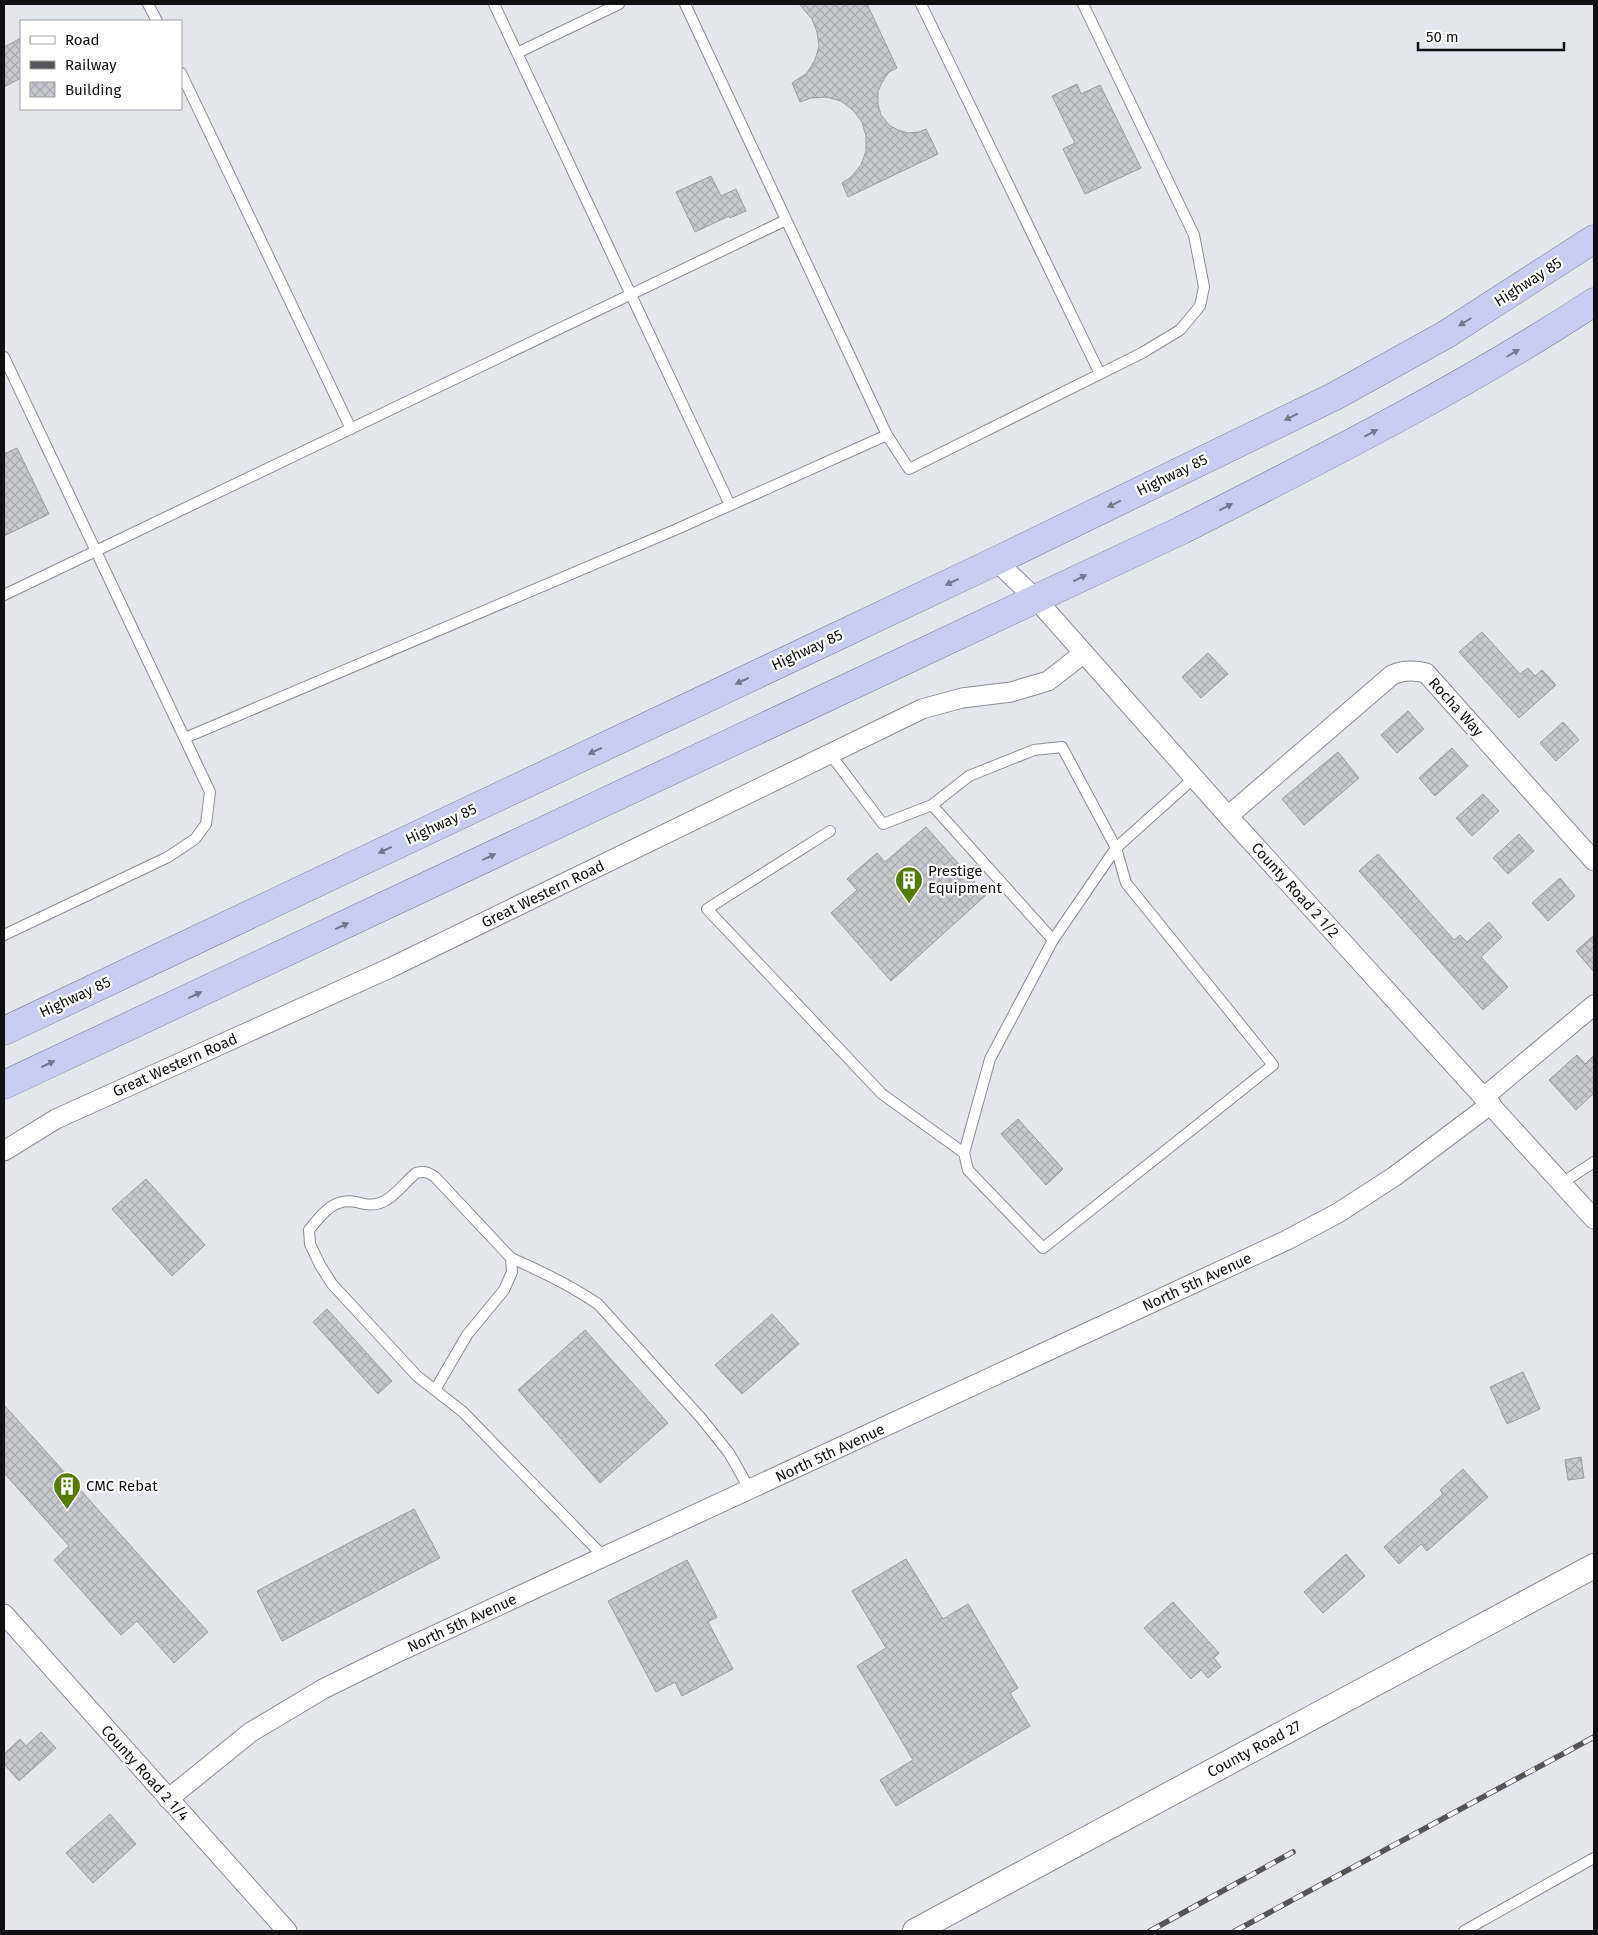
<svg xmlns="http://www.w3.org/2000/svg" width="1598" height="1935" font-family="'Fira Sans',sans-serif">
<style>
.building{fill:url(#building-cross-hatch);stroke:#9a9ca3}
.lines{fill:none;stroke-linecap:round;stroke-linejoin:round}
.service-casing{stroke:#8c8d94;stroke-width:12}
.minor-casing{stroke:#8c8d94;stroke-width:21}
.tertiary-casing{stroke:#8c8d94;stroke-width:26}
.trunk-casing{stroke:#7e82a0;stroke-width:29}
.service{stroke:#fff;stroke-width:10}
.minor{stroke:#fff;stroke-width:19}
.tertiary{stroke:#fff;stroke-width:24}
.trunk{stroke:#c7ccf0;stroke-width:28}
.rail-casing{stroke:#555559;stroke-width:5.5}
.rail{stroke:#fff;stroke-width:4;stroke-dasharray:11;stroke-linecap:butt}
.oneway{fill:#75778c}
.labels{text-anchor:middle;stroke-width:4.5;stroke-linejoin:round;paint-order:stroke}
.street-label{font-size:15px;fill:#101012;stroke:#fff}
.poi-label{font-size:15px;fill:#101012;stroke:#fff;text-anchor:start}
</style>
<defs>
<pattern id="building-cross-hatch" width="8" height="8" patternUnits="userSpaceOnUse" patternTransform="scale(1.25)"><rect width="8" height="8" fill="#c6c7cf"/><path d="M0 0l8 8M0 8l8-8" fill="none" stroke="#a9aab1"/></pattern>
</defs>
<rect width="100%" height="100%" fill="#e4e6ed"/>
<path class="building" d="M799,4H867L897,68L889,72L882,82L878,92V104L881,115L889,125L898,130L908,133L919,132L926,129L938,154L848,197L842,183L851,177L861,165L866,151V136L862,122L853,110L841,101L826,97L811,98L800,102L792,83L807,73L815,60L819,46L817,32L812,19Z
M21,38V78L4,87V47Z
M1077,84L1081,94L1100,85L1141,168L1085,194L1063,149L1075,143L1052,96Z
M711,176L721,196L736,189L746,211L730,218L729,216L695,232L676,192Z
M17,448L49,514L4,536V454Z
M1482,632L1520,674L1528,668L1535,676L1542,670L1556,685L1519,718L1459,652Z
M1208,653L1228,674L1201,698L1182,677Z
M1408,711L1424,729L1397,753L1381,735Z
M1563,722L1579,740L1556,761L1540,743Z
M1452,748L1468,766L1435,796L1419,778Z
M1338,752L1359,778L1304,825L1282,799Z
M1483,794L1499,811L1472,836L1456,818Z
M926,827L986,895L891,981L831,913L857,890L847,879L877,853L885,862Z
M1519,834L1534,851L1508,874L1493,858Z
M1378,854L1454,940L1460,935L1467,942L1489,922L1502,937L1481,957L1508,987L1483,1010L1359,871Z
M1560,878L1575,896L1548,921L1532,903Z
M1594,935V972L1576,951Z
M1577,1055L1585,1064L1594,1055V1093L1576,1110L1549,1080Z
M1018,1119L1063,1169L1046,1185L1001,1134Z
M146,1179L205,1245L172,1276L112,1209Z
M327,1309L392,1381L378,1394L313,1322Z
M772,1314L799,1344L742,1394L715,1365Z
M585,1330L668,1423L600,1483L518,1390Z
M1523,1372L1540,1409L1507,1424L1490,1387Z
M4,1405L208,1632L174,1663L137,1621L121,1635L54,1560L69,1546L4,1473Z
M1581,1457L1584,1478L1568,1480L1565,1460Z
M1463,1469L1488,1497L1427,1551L1421,1544L1399,1564L1384,1547L1443,1494L1440,1490Z
M414,1509L440,1558L282,1641L257,1591Z
M1346,1554L1365,1576L1323,1613L1304,1592Z
M906,1559L943,1619L968,1604L1018,1688L1010,1693L1030,1726L896,1806L880,1780L913,1760L857,1666L886,1648L852,1591Z
M687,1560L717,1617L708,1622L733,1669L682,1696L675,1682L656,1692L608,1601Z
M1173,1602L1219,1653L1214,1658L1221,1667L1208,1678L1201,1670L1191,1679L1144,1628Z
M41,1732L56,1748L19,1781L4,1764V1754L20,1739L26,1746Z
M110,1814L136,1844L93,1883L66,1853Z"/>
<g class="lines">
<g class="service-casing">
<path id="service" d="M148,4L157,21
M494,4L730,505
M685,4L887,435L909,469L1142,353L1180,330L1200,306L1204,287L1194,235L1083,4
M921,4L1100,374
M517,53L619,4
M181,73L351,429
M4,357L210,792L206,824L195,839L168,857L4,935
M4,595L786,220
M185,738L677,529L887,435
M830,754L883,824L932,805L969,776L1034,750L1062,747L1116,848L1126,883L1273,1065L1043,1248L968,1170L964,1153
M932,805L1053,940
M830,831L707,909L882,1094L964,1153L990,1059L1053,940L1116,848L1194,778
M1562,1183L1594,1162
M511,1258C541,1271 570,1285 598,1304L701,1418L729,1453L750,1490
M435,1390L467,1335L504,1290L512,1272L511,1258L435,1177C428,1172 425,1171 416,1173C405,1182 393,1199 380,1203C372,1206 364,1204 356,1202C334,1197 322,1214 309,1230L310,1244L320,1265L332,1284L417,1376L463,1412L605,1558
M1464,1931L1594,1858"/>
</g>
<g class="minor-casing">
<path id="minor" d="M996,561L1036,599L1228,816L1594,1219
M1228,816L1392,675C1403,670 1414,670 1426,673L1594,861
M1484,1097L1594,1005
M4,1151L56,1119L392,967L922,709L962,698L1011,692L1048,681L1084,653
M4,1614L287,1931
M168,1799L251,1732L323,1689L394,1654L1287,1240L1338,1213L1395,1176L1491,1104"/>
</g>
<g class="tertiary-casing">
<path id="tertiary" d="M915,1931L1594,1566"/>
</g>
<g class="trunk-casing">
<path id="trunk" d="M4,1031L996,561L1335,396L1445,335L1594,239
M4,1085L1182,530C1322,459 1463,388 1594,302"/>
</g>
<use href="#service" class="service"/>
<use href="#minor" class="minor"/>
<use href="#tertiary" class="tertiary"/>
<use href="#trunk" class="trunk"/>
<g class="rail-casing">
<path id="rail" d="M1150,1931L1293,1852
M1235,1931L1594,1737"/>
</g>
<use href="#rail" class="rail"/>
</g>
<defs><path id="oneway-solid" d="M-6-.8H1V-3.2L6.5 0L1 3.2V.8H-6Z" transform="scale(1.25)"/></defs>
<g class="oneway">
<use href="#oneway-solid" transform="translate(1465 322) rotate(148)"/>
<use href="#oneway-solid" transform="translate(1513 353) rotate(-30)"/>
<use href="#oneway-solid" transform="translate(1291 417) rotate(154)"/>
<use href="#oneway-solid" transform="translate(1371 433) rotate(-28)"/>
<use href="#oneway-solid" transform="translate(1114 504) rotate(154)"/>
<use href="#oneway-solid" transform="translate(1226 507) rotate(-27)"/>
<use href="#oneway-solid" transform="translate(1080 578) rotate(-26)"/>
<use href="#oneway-solid" transform="translate(952 582) rotate(155)"/>
<use href="#oneway-solid" transform="translate(742 681) rotate(155)"/>
<use href="#oneway-solid" transform="translate(595 751) rotate(155)"/>
<use href="#oneway-solid" transform="translate(385 850) rotate(155)"/>
<use href="#oneway-solid" transform="translate(489 857) rotate(-25)"/>
<use href="#oneway-solid" transform="translate(342 926) rotate(-25)"/>
<use href="#oneway-solid" transform="translate(195 995) rotate(-25)"/>
<use href="#oneway-solid" transform="translate(48 1064) rotate(-25)"/>
</g>
<defs>
<g id="building-pin" transform="scale(1.4375)"><path d="M0 17L-7.5 6A9.5 9.5 0 1 1 7.5 6Z" fill="#537d00" stroke="#fff"/><path d="M-4-6H4V6H1V3H-1V6H-4ZM-2.5-4.3h1.7v1.8h-1.7ZM.8-4.3h1.7v1.8H.8ZM-2.5-1h1.7V.8h-1.7ZM.8-1h1.7V.8H.8Z" fill="#fff"/></g>
</defs>
<g fill-rule="evenodd">
<use href="#building-pin" x="909" y="880"/>
<use href="#building-pin" x="67" y="1486"/>
</g>
<g class="labels">
<g class="street-label">
<text transform="translate(1528 282) rotate(-33)" y="5">Highway 85</text>
<text transform="translate(1172 475) rotate(-26)" y="5">Highway 85</text>
<text transform="translate(807 650) rotate(-25)" y="5">Highway 85</text>
<text transform="translate(1456 707) rotate(48)" y="5">Rocha Way</text>
<text transform="translate(441 824) rotate(-25)" y="5">Highway 85</text>
<text transform="translate(1295 890) rotate(48)" y="5">County Road 2 1/2</text>
<text transform="translate(543 894) rotate(-26)" y="5">Great Western Road</text>
<text transform="translate(75 997) rotate(-25)" y="5">Highway 85</text>
<text transform="translate(175 1065) rotate(-24)" y="5">Great Western Road</text>
<text transform="translate(1197 1282) rotate(-25)" y="5">North 5th Avenue</text>
<text transform="translate(830 1453) rotate(-25)" y="5">North 5th Avenue</text>
<text transform="translate(462 1623) rotate(-25)" y="5">North 5th Avenue</text>
<text transform="translate(1254 1749) rotate(-28)" y="5">County Road 27</text>
<text transform="translate(145 1773) rotate(48)" y="5">County Road 2 1/4</text>
</g>
<g class="poi-label">
<text x="928" y="876">Prestige<tspan x="928" dy="17">Equipment</tspan></text>
<text x="86" y="1491">CMC Rebat</text>
</g>
</g>
<rect width="1598" height="1935" fill="none" stroke="#101012" stroke-width="10"/>
<rect x="20" y="20" width="162" height="90" fill="#ffffff" stroke="#9f9fa0"/>
<rect x="30" y="36" width="25" height="8" fill="#ffffff" stroke="#9f9fa0"/>
<text x="65" y="45" font-size="15" fill="#101012">Road</text>
<rect x="30" y="61" width="25" height="8" fill="#555559" stroke="#9f9fa0"/>
<text x="65" y="70" font-size="15" fill="#101012">Railway</text>
<rect x="30" y="82" width="25" height="15" fill="url(#building-cross-hatch)" stroke="#9f9fa0"/>
<text x="65" y="95" font-size="15" fill="#101012">Building</text>
<path d="M1418 42v8h146v-8" fill="none" stroke="#101012" stroke-width="2.5"/>
<text x="1426" y="42" font-size="15" fill="#101012" stroke="#ffffff" stroke-width="4" paint-order="stroke">50 m</text>
</svg>
